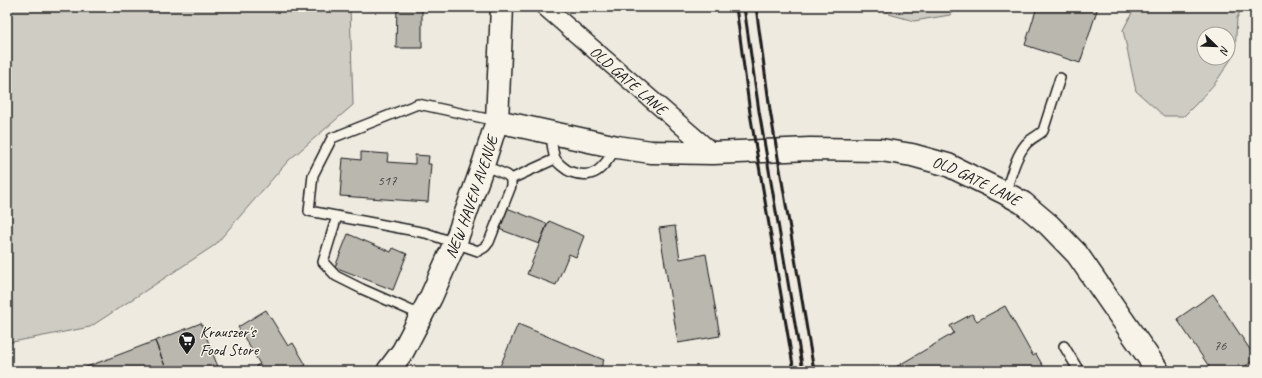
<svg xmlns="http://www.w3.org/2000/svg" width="1262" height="378" font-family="Caveat,sans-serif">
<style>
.green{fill:#cfccc3;stroke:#767470;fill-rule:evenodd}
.building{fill:#bab7af;stroke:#1c1c1c}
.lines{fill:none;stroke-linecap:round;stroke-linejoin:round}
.lane-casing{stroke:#1c1c1c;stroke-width:12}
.street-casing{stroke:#1c1c1c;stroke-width:20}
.secondary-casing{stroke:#1c1c1c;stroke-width:25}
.lane{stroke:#f7f3e8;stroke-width:9}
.street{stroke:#f7f3e8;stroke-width:17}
.secondary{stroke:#f7f3e8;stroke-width:22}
.rail{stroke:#1c1c1c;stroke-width:3}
.labels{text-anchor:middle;stroke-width:3;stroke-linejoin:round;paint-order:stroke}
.number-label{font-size:14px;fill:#444341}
.street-label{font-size:16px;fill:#1c1c1c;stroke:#f7f3e8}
.poi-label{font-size:16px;fill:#1c1c1c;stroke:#f7f3e8;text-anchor:start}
</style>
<rect width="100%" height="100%" fill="#eeeae0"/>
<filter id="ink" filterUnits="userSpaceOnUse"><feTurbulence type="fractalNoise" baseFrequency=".025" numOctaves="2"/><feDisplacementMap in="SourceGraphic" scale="8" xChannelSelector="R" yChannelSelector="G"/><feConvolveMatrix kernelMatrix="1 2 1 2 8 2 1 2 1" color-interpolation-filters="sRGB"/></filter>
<g filter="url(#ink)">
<path class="green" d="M7,7H350L353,105L288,161L215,245L90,327L7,343Z
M882,7H956L950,15L914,21L889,14Z
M1135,7H1242L1237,18L1235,53L1216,82L1197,103L1184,116H1164L1136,91L1123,30ZM1204,34H1228V58H1204Z"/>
<path class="building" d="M397,7H422V48H396Z
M1037,7H1098L1080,63L1025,45Z
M361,152L388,154L387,162L415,164V155L429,156L428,164H431L428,202L340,196L343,158L361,160Z
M507,208L547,224L539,244L499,229Z
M549,221L584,236L576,257L569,254L556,285L527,274Z
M675,226L680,259L706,254L720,336L678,343L659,228Z
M348,234L391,252L393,248L407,254L393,290L335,267Z
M1213,294L1255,357V359L1239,371H1212L1177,319Z
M1005,306L1033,356L1036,354L1046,371H889L954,333L950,326L972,314L977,321Z
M266,310L288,346L293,343L306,365L296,371H258L256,366L260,364L238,327Z
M201,323L218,367L207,371H167L155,341Z
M518,324L604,360L599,371H498Z
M155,341L167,371H76Z"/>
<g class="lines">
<g class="lane-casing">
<path id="lane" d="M551,133C552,140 552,151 555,158C557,163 566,170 571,172C596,181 604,166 617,147
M483,165L507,175L511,179V186L489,242L485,247L478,251L426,233L309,211L313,175L332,138L418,104L497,121
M511,179L555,159
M1005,193C1011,177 1015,157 1026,144C1031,138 1038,136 1043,131L1060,78
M337,216L323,262L336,276L362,289L421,315
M1064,346L1079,371"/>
</g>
<g class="street-casing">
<g id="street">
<path id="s1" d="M545,7L713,153"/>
</g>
</g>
<g class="secondary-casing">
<g id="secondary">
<path id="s2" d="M497,121L617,147L651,152L713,153L810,149L881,150L912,155L948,165L1005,193L1023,203L1049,225L1077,254L1158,371"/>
<path id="s3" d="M388,371L403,351L431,297L457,238L483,165L497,121L502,7"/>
</g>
</g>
<use href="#lane" class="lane"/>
<use href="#street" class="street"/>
<use href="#secondary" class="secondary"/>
<path class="rail" d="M736,7L750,113L794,371
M744,7L759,111L803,371
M756,7L770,110L814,371"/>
</g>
</g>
<defs>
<g id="supermarket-pin" transform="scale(0.9)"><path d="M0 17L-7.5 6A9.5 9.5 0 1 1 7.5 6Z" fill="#1c1c1c" stroke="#f7f3e8"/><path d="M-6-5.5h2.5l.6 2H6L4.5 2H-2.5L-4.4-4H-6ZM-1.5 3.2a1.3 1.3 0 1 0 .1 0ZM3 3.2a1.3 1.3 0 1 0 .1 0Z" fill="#fff"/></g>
</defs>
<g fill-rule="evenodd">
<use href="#supermarket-pin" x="187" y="340"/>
</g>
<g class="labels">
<g class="number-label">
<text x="387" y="185">517</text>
<text x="1220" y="350">76</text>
</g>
<g class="street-label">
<text dy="6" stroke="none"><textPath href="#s1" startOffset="111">OLD GATE LANE</textPath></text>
<text dy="6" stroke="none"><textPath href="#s2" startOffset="488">OLD GATE LANE</textPath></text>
<text dy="6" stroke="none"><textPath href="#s3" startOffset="194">NEW HAVEN AVENUE</textPath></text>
</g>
<g class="poi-label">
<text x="200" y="337">Krauszer's<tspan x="200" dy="18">Food Store</tspan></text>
</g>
</g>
<rect width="1262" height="378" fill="none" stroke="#f7f3e8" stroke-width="24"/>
<rect x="12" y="12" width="1238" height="354" fill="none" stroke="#1c1c1c" stroke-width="1.5" filter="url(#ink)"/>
<g transform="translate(1216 46) rotate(113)"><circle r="19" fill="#f7f3e8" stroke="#9f9d96"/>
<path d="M0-3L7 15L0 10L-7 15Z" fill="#1c1c1c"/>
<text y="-6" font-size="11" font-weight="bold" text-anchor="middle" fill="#1c1c1c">N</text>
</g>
</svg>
